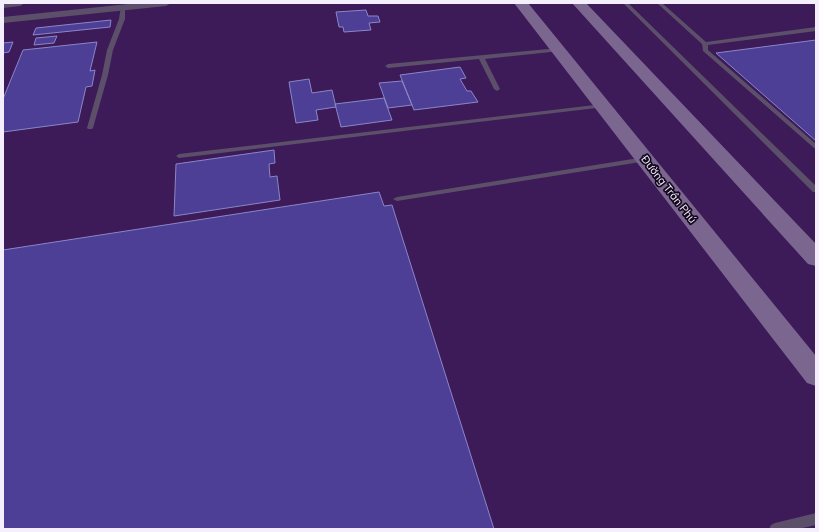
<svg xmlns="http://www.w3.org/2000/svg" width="819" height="532" font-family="Mulish,sans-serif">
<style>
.built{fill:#3d1a58}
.building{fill:#4e3f96;stroke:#8b86c8}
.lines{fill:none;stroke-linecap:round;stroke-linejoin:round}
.service{fill:#5c4f69;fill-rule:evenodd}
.minor{fill:#5c4f69;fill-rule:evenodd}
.secondary{fill:#7b668f;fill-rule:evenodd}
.labels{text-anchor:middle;stroke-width:3.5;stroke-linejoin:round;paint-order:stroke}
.street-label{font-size:11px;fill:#f5effd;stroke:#14081f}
</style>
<rect width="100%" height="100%" fill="#321349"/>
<path class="built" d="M3,3H816V529H3Z"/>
<path class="building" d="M366,10L368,16H378L380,22L369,23L371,30L344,32L343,27H339L336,12Z
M111,20L110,27L33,35L36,28Z
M57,36L54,43L34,45L36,38Z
M816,40V141L716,53Z
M13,42L9,52L3,53V43Z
M97,42L90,71L95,70L92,86L86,87L78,122L3,132V99L23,50Z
M460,67L466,78L460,79L467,91H471L478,102L414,110L400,75Z
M309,79L312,93L332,90L336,107L316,110L318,120L296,123L289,82Z
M402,81L412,105L388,108L379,83Z
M384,98L392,120L341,127L335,104Z
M274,150L275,163L269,164L270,177L277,176L280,200L174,216L176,164Z
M379,192L384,206L392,205L494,529H3V250Z"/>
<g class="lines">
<path class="service" d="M623,3H628L816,186V192H813Z
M657,3H662L706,42L816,27V31L708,45V50L816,144V149L814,148L703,51L702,44Z
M121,6L125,7V19L113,50L108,75L93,128L92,129H88L87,128L102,75L107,50L119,19Z
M559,48L561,49V51L485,59L500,89L497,91L494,89L479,59L388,68L385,66L388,64Z
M603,104L606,106L605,107L179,158L176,156L179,154Z
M645,157H647V161L397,201L393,199L397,197Z
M816,513V525L798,529H769L771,525L775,523Z"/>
<path class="minor" d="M3,3H25L20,6L3,8Z
M138,3H171L166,6L3,23V17Z"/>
<path class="secondary" d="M514,3H528L816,356V386L807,383Z
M572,3H586L816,244V266L808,264Z"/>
</g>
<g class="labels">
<g class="street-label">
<text transform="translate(669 189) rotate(52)" y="4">Đường Trần Phú</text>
</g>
</g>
<rect width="819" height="532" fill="none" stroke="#f5effd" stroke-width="8"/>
</svg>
